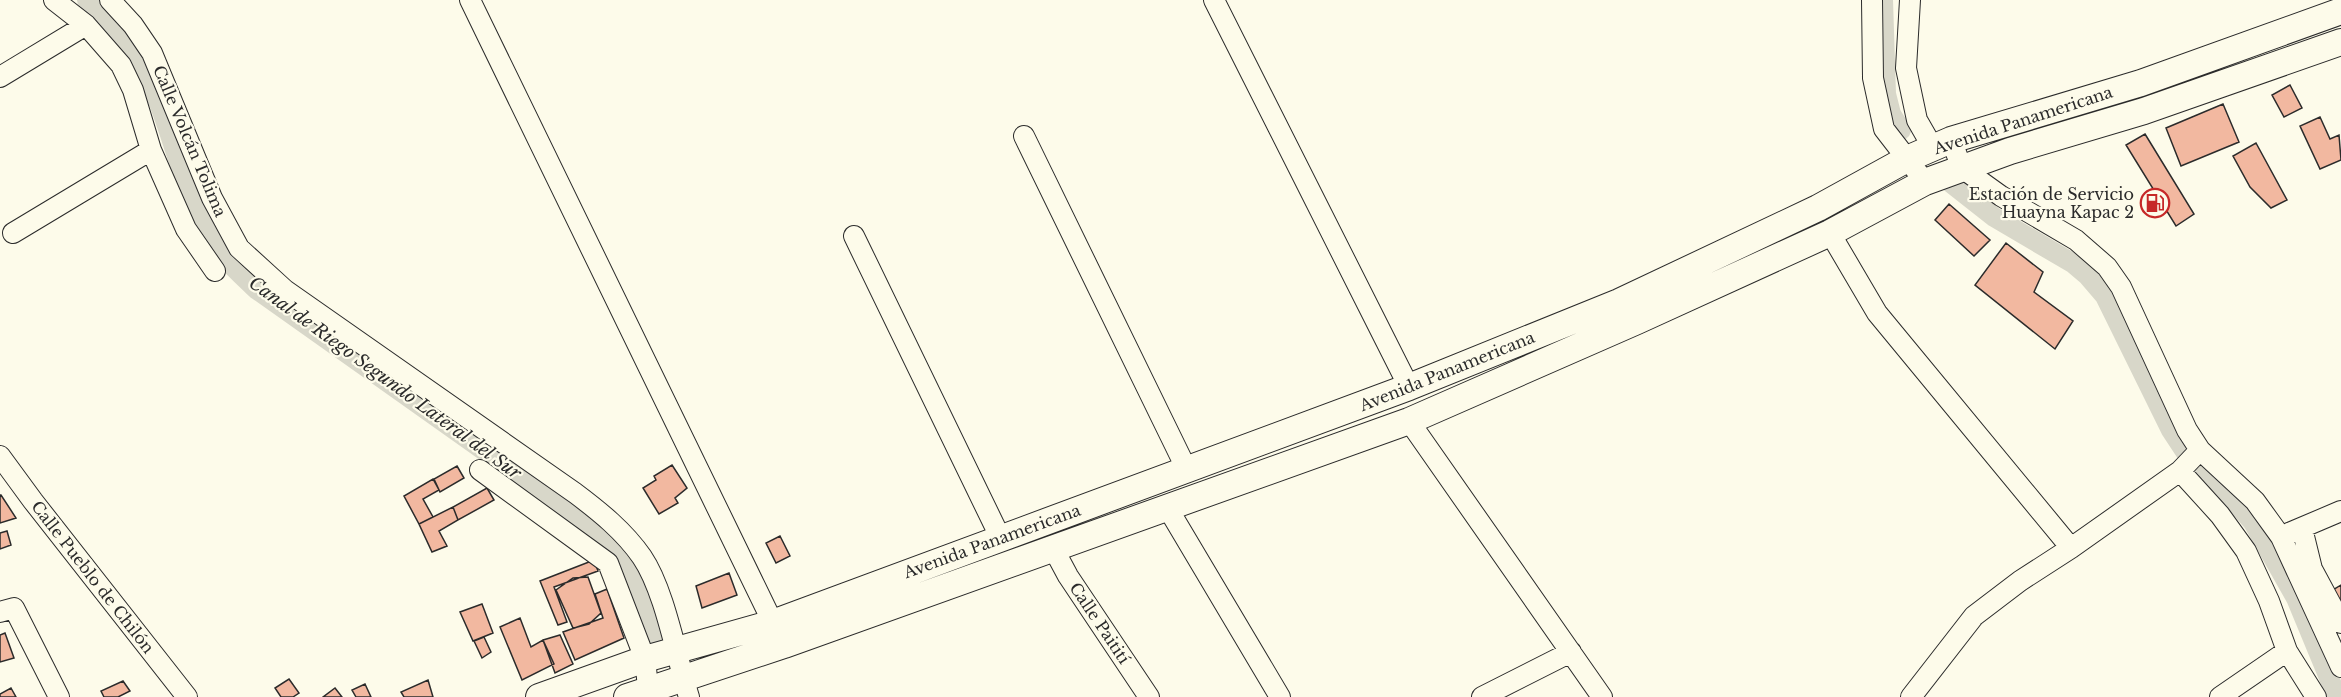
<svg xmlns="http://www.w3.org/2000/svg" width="2341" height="697" font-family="'Libre Baskerville',serif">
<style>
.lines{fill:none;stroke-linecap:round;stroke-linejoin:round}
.canal{stroke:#d8d7c9;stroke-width:20}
.building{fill:#f2b8a0;stroke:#2b2b2b;stroke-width:1.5}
.minor-casing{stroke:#2b2b2b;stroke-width:22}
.major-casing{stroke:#2b2b2b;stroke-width:28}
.minor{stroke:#fdfbea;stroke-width:20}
.major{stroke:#fdfbea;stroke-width:26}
.labels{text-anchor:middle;stroke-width:4.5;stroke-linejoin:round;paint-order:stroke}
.street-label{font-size:16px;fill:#2b2b2b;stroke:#fdfbea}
.poi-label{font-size:16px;fill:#2b2b2b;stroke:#fdfbea;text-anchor:end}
.water-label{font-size:18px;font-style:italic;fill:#2b2b2b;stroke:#fdfbea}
</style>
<rect width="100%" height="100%" fill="#fdfbea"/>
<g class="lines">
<path class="canal" d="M87,0C107,20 129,41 143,67C172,122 180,188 213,241C224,260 241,274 256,289L599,532C636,567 643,592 655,640
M1883,0L1886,94L1891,114L1901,130
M1947,180L1994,217L2074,264L2087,275L2105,296L2171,430L2194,465L2237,504L2253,522L2296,598L2337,697"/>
</g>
<path class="building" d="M2290,85L2302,108L2284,117L2272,95Z
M2223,104L2239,142L2181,166L2166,128Z
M2320,117L2330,139L2339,135L2341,160L2320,169L2300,126Z
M2145,134L2194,214L2176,226L2126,145Z
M2256,143L2287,200L2271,208L2250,187L2233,156Z
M1949,204L1990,240L1974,256L1935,220Z
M2006,243L2043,272L2034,292L2073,321L2055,349L1975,285Z
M672,465L687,488L675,498L678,503L659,514L643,488L656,480L654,476Z
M457,466L464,478L440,492L434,479Z
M433,479L439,490L423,499L433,517L419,524L404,496Z
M487,488L494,500L458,520L453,507Z
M0,495H1L16,518L0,523Z
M453,507L458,520L439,531L447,546L432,552L419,524Z
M7,531L11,545L0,549V533Z
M780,536L790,556L776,563L766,543Z
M594,560L598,571L554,587L567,622L558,625L540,581Z
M729,573L737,595L702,608L696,586Z
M588,577L601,613L589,624L573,628L556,590L573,578Z
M2341,585V607L2331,591Z
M607,589L624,638L575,660L563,632L603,618L595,594Z
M482,604L493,633L473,641L460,612Z
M520,618L531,647L543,640L554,664L522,680L500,627Z
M5,633L14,658L0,662V635Z
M560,635L573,664L555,673L543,640Z
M484,637L491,652L482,658L474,641Z
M289,679L299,693L293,697H281L275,688Z
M428,680L433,697H404L401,692Z
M123,681L130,691L118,697H104L101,691Z
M365,684L371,697H356L352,690Z
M11,688L16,697H0V694Z
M335,688L342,697H323Z"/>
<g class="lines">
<g class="minor-casing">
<path id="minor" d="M54,0L86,25L121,65L133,90L151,150L186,229L215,271
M110,0L133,25L152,53L212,198L239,248L285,290L575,493C599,511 624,531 642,557C665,591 676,656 689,697
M470,0L773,623
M1214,0L1409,387
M1872,0L1873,78L1884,129L1925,182
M1910,0L1906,68L1917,120L1933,148
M0,77L86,25
M1024,136L1187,470
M1951,140L1962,168L2001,196L2076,240L2107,267L2121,287L2187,430L2200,450L2255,501L2281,537L2341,667
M13,233L151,150
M1830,233L1877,313L2071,548
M854,236L1000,537
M1409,421L1602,697
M0,456L33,501L187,697
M480,470L608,563L645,659L649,697
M2180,471L2220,515L2246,551L2269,601L2287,651L2316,697
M1167,507L1280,697
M2302,528L2312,569L2341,623
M2289,533L2341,511
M1053,548L1068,576L1149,697
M0,612L14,608L59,697
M1482,697L1571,652
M1911,697L1974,616L2020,581L2071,548L2180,471L2200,450
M2220,697L2287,651"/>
</g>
<g class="major-casing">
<path id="major" d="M539,697L645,659L773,623L1409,387L1619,302L1818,208L1907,159L1951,140L2141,83L2341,11
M627,697L784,645L1409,421L1637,321L1830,233L1925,182L2010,151L2144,111L2341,42"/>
</g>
<use href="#minor" class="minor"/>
<use href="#major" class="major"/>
</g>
<defs>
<g id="fuel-ring" transform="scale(1.5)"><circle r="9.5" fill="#fdfbea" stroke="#c62828" stroke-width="1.5"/><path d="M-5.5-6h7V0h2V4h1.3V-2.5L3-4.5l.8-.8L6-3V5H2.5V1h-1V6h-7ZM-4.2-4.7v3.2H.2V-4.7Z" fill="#c62828"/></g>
</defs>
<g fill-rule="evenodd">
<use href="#fuel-ring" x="2155" y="203"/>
</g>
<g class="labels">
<g class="street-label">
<text transform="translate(2023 120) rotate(-18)" y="6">Avenida Panamericana</text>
<text transform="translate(190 141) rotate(67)" y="6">Calle Volcán Tolima</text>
<text transform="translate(1447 371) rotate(-22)" y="6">Avenida Panamericana</text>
<text transform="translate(992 541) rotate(-20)" y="6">Avenida Panamericana</text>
<text transform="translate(93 577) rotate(52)" y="6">Calle Pueblo de Chilón</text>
<text transform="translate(1100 623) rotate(56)" y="6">Calle Paitití</text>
</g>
<g class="poi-label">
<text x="2134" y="200">Estación de Servicio<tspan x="2134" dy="18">Huayna Kapac 2</tspan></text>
</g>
<g class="water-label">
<text transform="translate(385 378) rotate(36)" y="6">Canal de Riego Segundo Lateral del Sur</text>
</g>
</g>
</svg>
